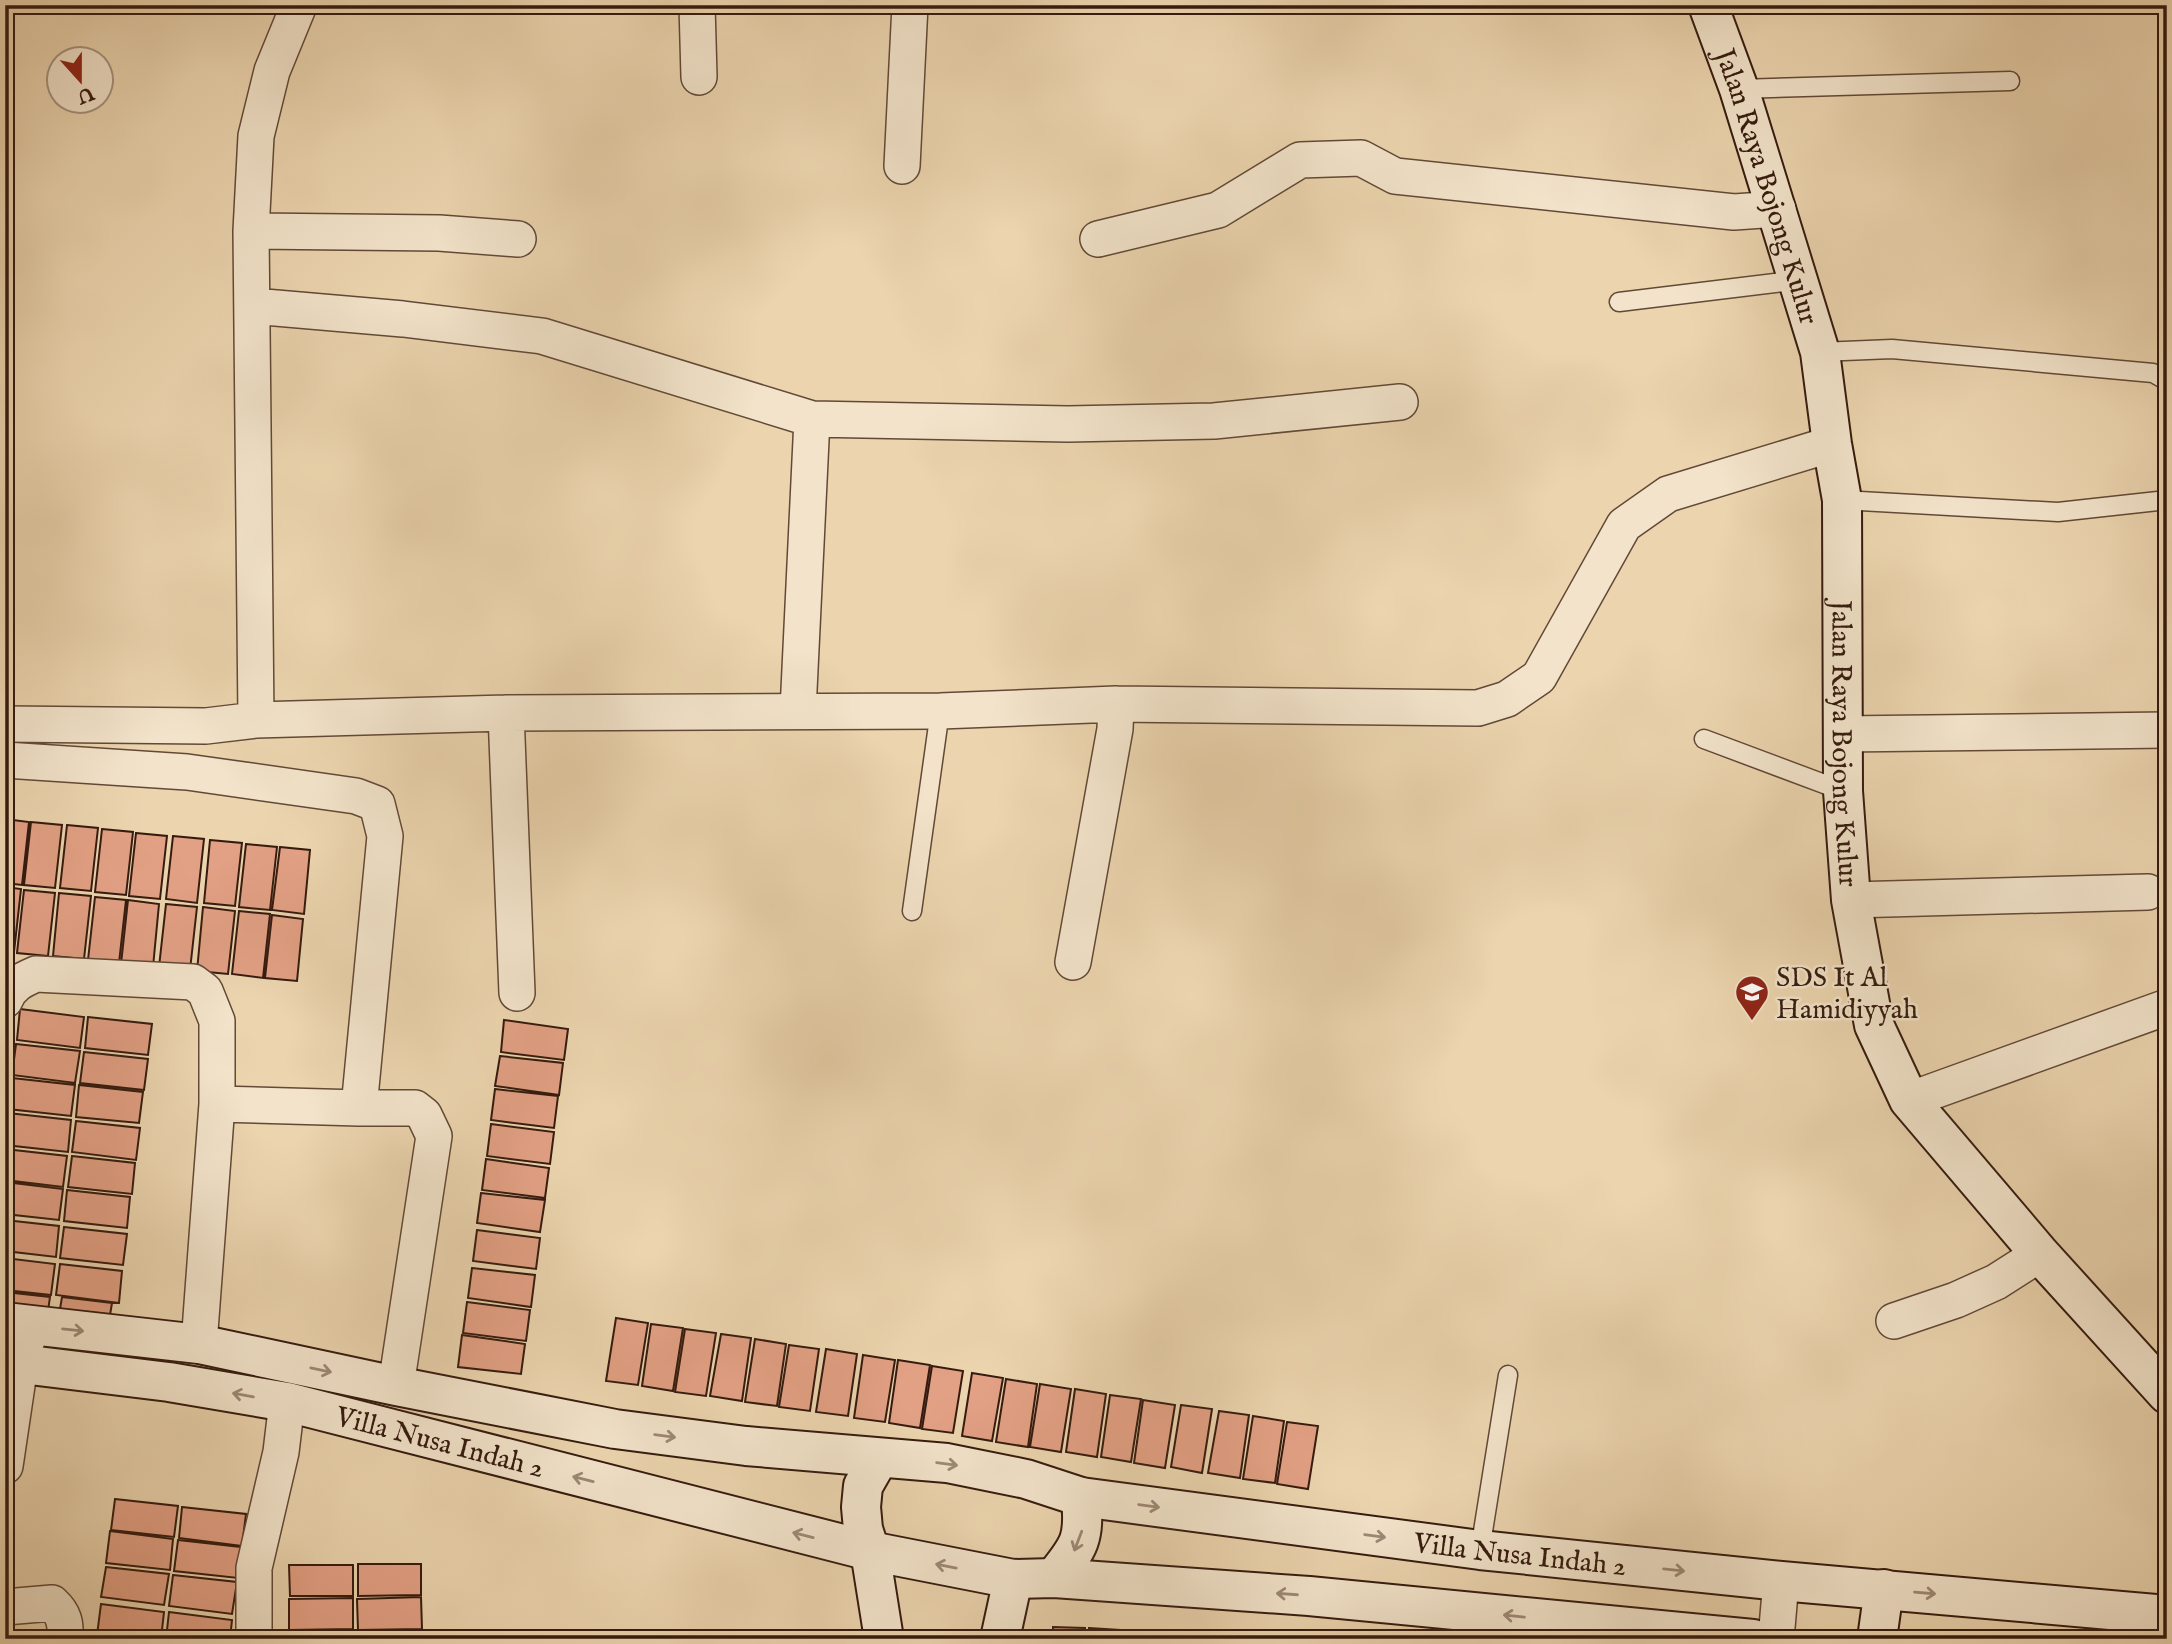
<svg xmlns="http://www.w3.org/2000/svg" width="2172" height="1644" font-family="'IM FELL English',serif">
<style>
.building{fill:#e2a084;stroke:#351b0f;stroke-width:2}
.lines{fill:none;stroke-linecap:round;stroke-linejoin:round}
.lane-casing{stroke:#624937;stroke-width:21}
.street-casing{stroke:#624937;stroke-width:38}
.secondary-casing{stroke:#351b0f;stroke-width:42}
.lane{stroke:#f2e3ca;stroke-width:18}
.street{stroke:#f2e3ca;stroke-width:35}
.secondary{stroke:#f2e3ca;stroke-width:38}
.oneway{stroke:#9d8976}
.labels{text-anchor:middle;stroke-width:5;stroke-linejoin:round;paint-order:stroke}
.street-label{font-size:28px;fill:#351b0f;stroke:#f2e3ca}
.poi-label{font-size:28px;fill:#351b0f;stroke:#f2e3ca;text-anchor:start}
</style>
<rect width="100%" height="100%" fill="#ebd4ae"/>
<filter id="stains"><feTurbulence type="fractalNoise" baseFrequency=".00286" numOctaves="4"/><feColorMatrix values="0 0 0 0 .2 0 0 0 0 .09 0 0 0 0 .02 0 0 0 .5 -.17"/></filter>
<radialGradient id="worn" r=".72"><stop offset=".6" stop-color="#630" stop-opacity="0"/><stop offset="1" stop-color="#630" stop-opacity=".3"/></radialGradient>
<path class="building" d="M5,819L29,822L22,885L5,883Z
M31,822L62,825L55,888L24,885Z
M67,825L98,828L91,891L60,888Z
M102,829L133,832L126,895L95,892Z
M136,833L167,836L160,899L129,896Z
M173,836L204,839L197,903L166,899Z
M210,840L242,843L235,906L204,903Z
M246,844L277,847L270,910L239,907Z
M280,847L310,850L304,914L272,910Z
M5,887L21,889L14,952L5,951Z
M24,890L55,893L48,956L17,953Z
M59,893L91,896L84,959L53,956Z
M95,897L126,900L119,963L88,960Z
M128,900L159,904L153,967L121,964Z
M166,904L197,907L190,970L159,967Z
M203,907L235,911L228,974L197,971Z
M239,911L270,914L263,978L232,974Z
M272,915L303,919L297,981L265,978Z
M20,1009L84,1017L80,1048L17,1040Z
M88,1017L152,1024L148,1055L85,1048Z
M504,1020L568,1029L564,1060L501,1052Z
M16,1044L80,1051L75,1083L12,1075Z
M84,1052L148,1059L144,1090L80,1083Z
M500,1056L563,1063L559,1095L495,1086Z
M12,1078L75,1085L71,1116L8,1109Z
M79,1085L143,1092L139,1123L76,1117Z
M495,1089L558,1096L554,1128L491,1120Z
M8,1113L71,1120L68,1152L5,1145Z
M76,1121L140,1128L136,1160L72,1152Z
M491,1124L554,1132L550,1164L487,1156Z
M5,1149L67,1156L63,1187L5,1180Z
M72,1156L135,1163L132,1194L68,1187Z
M486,1159L549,1168L545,1198L482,1190Z
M5,1182L63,1189L59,1220L5,1214Z
M67,1190L130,1197L127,1228L64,1221Z
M481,1193L545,1200L540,1232L477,1223Z
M5,1220L59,1226L56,1257L5,1251Z
M64,1227L127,1234L123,1265L60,1258Z
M477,1230L540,1238L536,1269L473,1261Z
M5,1258L55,1264L51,1295L5,1290Z
M60,1264L122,1271L119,1303L56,1295Z
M472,1268L535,1275L531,1307L468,1298Z
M5,1292L50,1297L46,1325L5,1320Z
M62,1297L112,1303L108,1327L58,1321Z
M467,1302L530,1310L526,1341L463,1333Z
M616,1318L648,1323L638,1385L606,1381Z
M651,1324L683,1328L673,1391L642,1386Z
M685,1329L716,1333L706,1396L675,1392Z
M721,1334L751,1338L742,1401L710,1396Z
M462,1335L525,1344L521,1374L458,1367Z
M755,1339L786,1344L777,1406L745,1402Z
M789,1345L819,1349L810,1411L779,1407Z
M826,1349L857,1354L848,1416L816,1412Z
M863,1355L895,1360L885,1422L854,1418Z
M898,1360L930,1365L920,1428L889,1423Z
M932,1366L963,1371L953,1433L922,1429Z
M972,1373L1003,1378L992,1441L962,1436Z
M1006,1379L1037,1384L1028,1447L996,1442Z
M1040,1384L1071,1389L1061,1452L1030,1447Z
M1075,1389L1106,1394L1097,1457L1066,1452Z
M1110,1395L1141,1399L1131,1462L1101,1457Z
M1143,1400L1175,1405L1165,1468L1134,1463Z
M1181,1405L1212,1409L1202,1473L1171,1467Z
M1219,1411L1249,1415L1240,1478L1208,1473Z
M1253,1416L1284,1421L1275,1483L1243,1479Z
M1287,1422L1318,1426L1308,1489L1277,1484Z
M115,1499L178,1506L174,1537L111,1530Z
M182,1507L246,1514L242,1546L179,1538Z
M110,1531L173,1539L170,1570L106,1563Z
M178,1540L241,1547L238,1578L174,1571Z
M358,1564H421V1595L358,1596Z
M289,1565H353V1596H290Z
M106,1567L169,1574L164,1605L101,1597Z
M173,1575L237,1582L232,1614L169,1606Z
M421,1597L422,1629L358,1630L357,1599Z
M353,1598V1629L289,1630V1599Z
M101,1604L164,1612L161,1639H131L97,1635Z
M169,1612L232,1620L230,1639H166Z
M1053,1627L1085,1628V1639H1053Z
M1089,1628L1120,1630V1639H1088Z
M1122,1630L1154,1632V1639H1122Z
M1158,1631L1190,1633V1639H1158Z
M353,1633V1639H289V1634Z
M358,1633H421V1639H358Z
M1194,1633L1225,1634V1639H1194Z
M1227,1635L1259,1636V1639H1227Z"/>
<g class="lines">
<g class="lane-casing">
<path id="lane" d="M1739,89L2010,81
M1619,302L1800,280
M1820,352L1892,349L2153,373L2167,381
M1842,500L2058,512L2167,500
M1704,739L1843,791
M912,911L940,711
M1480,1550L1508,1375"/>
</g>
<g class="street-casing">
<path id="street" d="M697,5L699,77
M902,166L910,5
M251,231L439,233L518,239
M1098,239L1218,210L1300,160L1361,158L1395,176L1734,212L1778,209
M253,306L403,319L542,336L812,419
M798,711L812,419L1068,424L1214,421L1400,402
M506,713L517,993
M256,720L251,231L256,136L272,71L299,5
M5,724L206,726L256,720L506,713L940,711L1116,704L1478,708L1507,699L1539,677L1624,525L1668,494L1832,444
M1842,734L2167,730
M5,760L187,772L356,796L377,804L385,836L359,1108L217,1104
M1851,900L2148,892
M1073,962L1115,729L1116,704
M5,1000C11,985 22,980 36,974L193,982L205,991L217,1021V1104L199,1344
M1909,1100L2167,1007
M359,1108H415L424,1115L434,1136L396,1386
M1894,1321L1956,1300L1996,1282L2040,1254
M5,1466L20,1365L28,1336
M5,1607L52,1603C64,1614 66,1623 65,1639
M254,1639V1568L281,1452L287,1402
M1776,1639L1781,1581"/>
</g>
<g class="secondary-casing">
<g id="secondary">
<path id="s1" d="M1708,5L1739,89L1820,352L1832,444L1842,500L1843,791L1851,900L1874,1025L1909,1100L2040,1254L2167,1394"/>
<path id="s2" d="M5,1322L199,1344L396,1386L615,1429L746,1446L947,1463L1026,1479L1081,1497L1480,1550L1781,1581L2167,1615"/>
<path id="s3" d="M5,1362L169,1382L287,1402L870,1551L1013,1579L1054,1578L1309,1596L1753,1639"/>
<path d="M879,1458L863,1486L861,1507L863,1529L870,1551L884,1639"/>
<path d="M1054,1578C1080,1546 1085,1539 1081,1497"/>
<path d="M1000,1639L1013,1579"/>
<path d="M1877,1639L1884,1589"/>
</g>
</g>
<use href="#lane" class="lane"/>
<use href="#street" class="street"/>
<use href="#secondary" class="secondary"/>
</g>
<defs><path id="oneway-shaft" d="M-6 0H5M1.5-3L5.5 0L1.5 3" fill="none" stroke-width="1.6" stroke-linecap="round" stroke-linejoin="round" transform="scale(1.75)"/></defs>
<g class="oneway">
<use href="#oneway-shaft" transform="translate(73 1330) rotate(6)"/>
<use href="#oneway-shaft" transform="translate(321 1370) rotate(12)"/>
<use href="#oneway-shaft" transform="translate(243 1395) rotate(-170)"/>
<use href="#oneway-shaft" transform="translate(665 1436) rotate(8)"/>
<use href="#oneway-shaft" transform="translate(947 1464) rotate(8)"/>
<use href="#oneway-shaft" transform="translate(583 1479) rotate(-166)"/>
<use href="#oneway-shaft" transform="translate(1149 1506) rotate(8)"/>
<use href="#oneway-shaft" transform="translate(803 1535) rotate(-166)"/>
<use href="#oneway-shaft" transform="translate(1375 1536) rotate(8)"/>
<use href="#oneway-shaft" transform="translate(1078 1541) rotate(111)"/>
<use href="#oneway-shaft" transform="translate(946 1566) rotate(-169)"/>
<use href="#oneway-shaft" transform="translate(1674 1570) rotate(6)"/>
<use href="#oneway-shaft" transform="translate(1925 1593) rotate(5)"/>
<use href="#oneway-shaft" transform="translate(1287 1594) rotate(-176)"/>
<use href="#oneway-shaft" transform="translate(1514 1616) rotate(-174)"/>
</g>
<defs>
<g id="school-pin" transform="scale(1.75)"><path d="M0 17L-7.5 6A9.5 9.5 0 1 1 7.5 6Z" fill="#8f2418" stroke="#f2e3ca"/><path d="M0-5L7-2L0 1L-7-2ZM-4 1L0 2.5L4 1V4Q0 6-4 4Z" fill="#fff"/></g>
</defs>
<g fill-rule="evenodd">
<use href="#school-pin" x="1752" y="992"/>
</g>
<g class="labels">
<g class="street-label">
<text dy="10" stroke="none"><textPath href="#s1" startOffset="191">Jalan Raya Bojong Kulur</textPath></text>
<text dy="10" stroke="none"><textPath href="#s1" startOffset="758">Jalan Raya Bojong Kulur</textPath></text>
<text dy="10" stroke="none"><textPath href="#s3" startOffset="443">Villa Nusa Indah 2</textPath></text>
<text dy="10" stroke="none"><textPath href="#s2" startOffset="1535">Villa Nusa Indah 2</textPath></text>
</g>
<g class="poi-label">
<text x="1776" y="986">SDS It Al<tspan x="1776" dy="32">Hamidiyyah</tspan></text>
</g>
</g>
<rect width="2172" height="1644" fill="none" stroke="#ebd4ae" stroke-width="28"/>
<rect x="7" y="7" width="2158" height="1630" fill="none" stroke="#351b0f" stroke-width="3.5"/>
<rect x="14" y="14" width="2144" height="1616" fill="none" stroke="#351b0f" stroke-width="2"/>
<g transform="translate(80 80) rotate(159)"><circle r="33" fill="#f2e3ca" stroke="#a6937f" stroke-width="2"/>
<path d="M0-5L12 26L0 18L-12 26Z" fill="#8f2418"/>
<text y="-10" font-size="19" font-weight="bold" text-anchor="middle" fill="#351b0f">U</text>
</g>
<rect width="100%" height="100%" filter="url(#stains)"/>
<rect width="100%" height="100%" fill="url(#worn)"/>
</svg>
